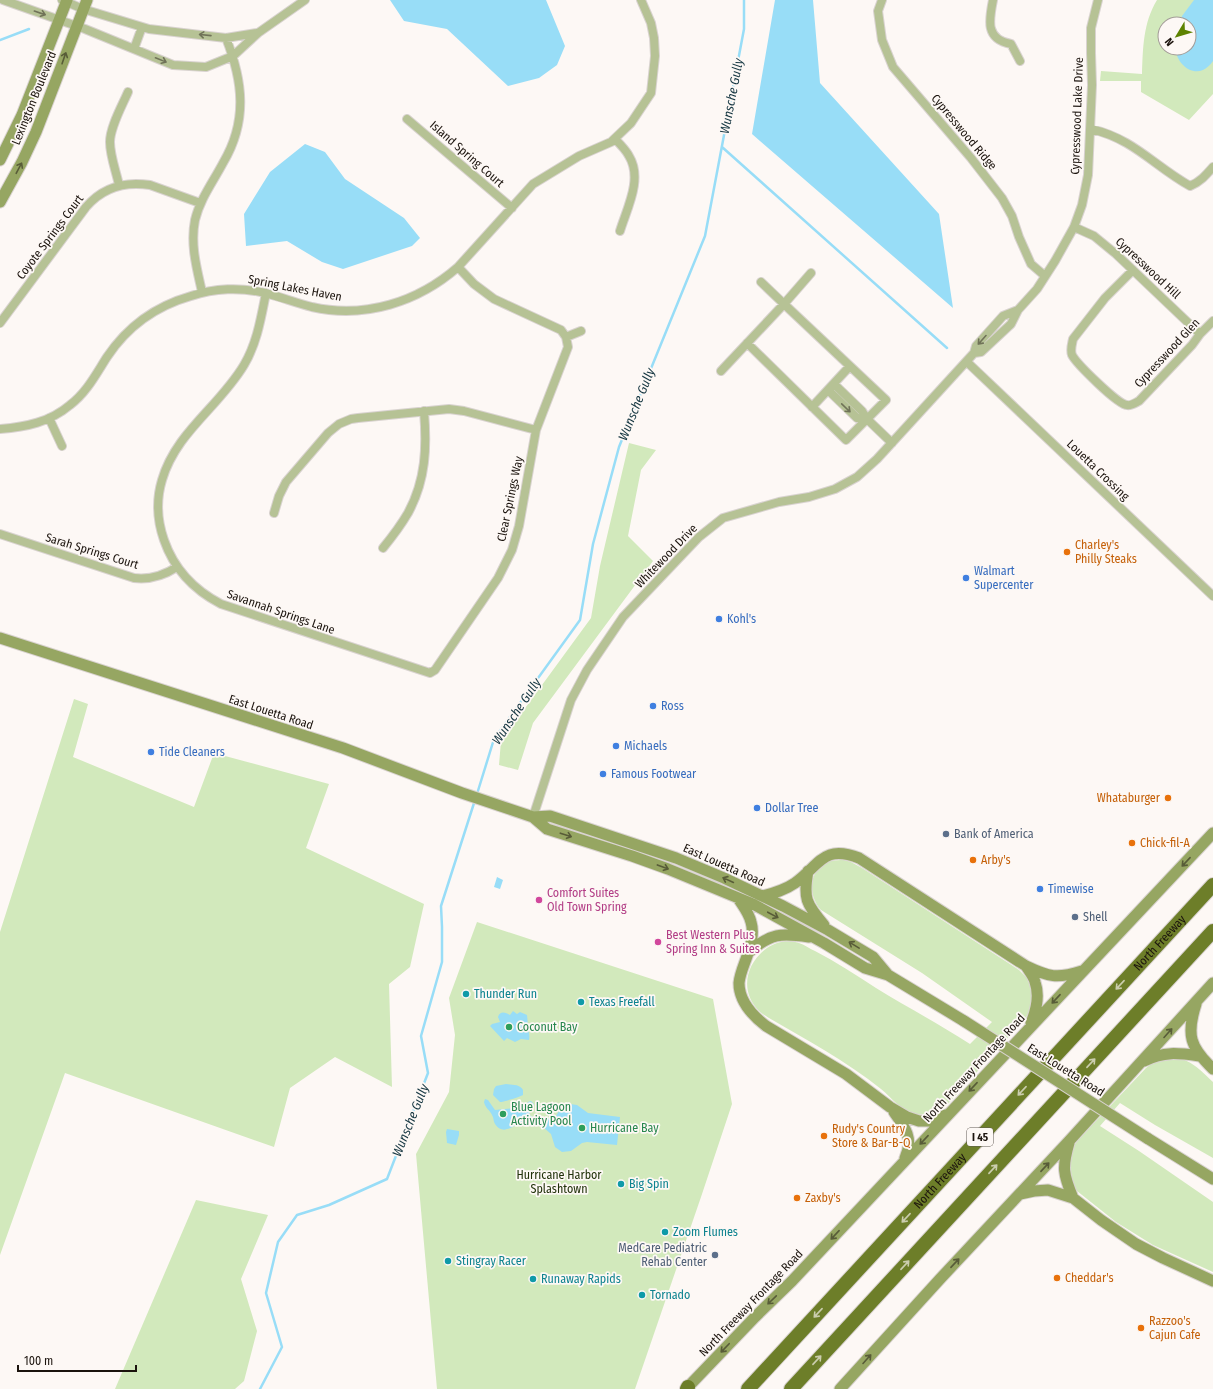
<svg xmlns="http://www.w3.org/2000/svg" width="1213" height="1389" font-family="'Fira Sans Condensed',sans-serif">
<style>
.green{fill:#d2e9bc;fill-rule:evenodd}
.water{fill:#98ddf7}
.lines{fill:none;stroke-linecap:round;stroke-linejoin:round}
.stream{stroke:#98ddf7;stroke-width:2.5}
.minor-casing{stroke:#d9d3d0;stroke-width:10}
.secondary-casing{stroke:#d9d3d0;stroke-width:13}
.motorway-casing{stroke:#d9d3d0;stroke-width:16}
.minor{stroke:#b6c295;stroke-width:8}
.secondary{stroke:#96a662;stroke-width:11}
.motorway{stroke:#6d7e29;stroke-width:14}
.secondary-bridge-casing{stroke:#d9d3d0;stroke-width:13;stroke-linecap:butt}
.secondary-bridge{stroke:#96a662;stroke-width:11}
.oneway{stroke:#707358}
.oneway2{stroke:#585c38}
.oneway3{stroke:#cbcdae}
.food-dot{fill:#e8710a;stroke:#fdf8f5;stroke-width:1.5}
.shop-dot{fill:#3f7fe0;stroke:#fdf8f5;stroke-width:1.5}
.service-dot{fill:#5c6f8a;stroke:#fdf8f5;stroke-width:1.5}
.hotel-dot{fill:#d1479c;stroke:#fdf8f5;stroke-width:1.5}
.culture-dot{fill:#0f9aa8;stroke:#fdf8f5;stroke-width:1.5}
.leisure-dot{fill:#2e9e5b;stroke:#fdf8f5;stroke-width:1.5}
.labels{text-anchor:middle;stroke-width:3.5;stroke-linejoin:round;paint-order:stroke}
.shield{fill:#fdf8f5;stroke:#5f5853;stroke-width:1}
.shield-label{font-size:11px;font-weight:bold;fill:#1b130d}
.street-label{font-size:12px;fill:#1b130d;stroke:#fdf8f5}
.food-label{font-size:12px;fill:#c56008;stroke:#fdf8f5;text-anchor:start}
.shop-label{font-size:12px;fill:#366cbe;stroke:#fdf8f5;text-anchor:start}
.service-label{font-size:12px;fill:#4e5e75;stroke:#fdf8f5;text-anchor:start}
.hotel-label{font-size:12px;fill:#b23c85;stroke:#fdf8f5;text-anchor:start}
.culture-label{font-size:12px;fill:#0d838f;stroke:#fdf8f5;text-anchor:start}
.leisure-label{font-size:12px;fill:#27864d;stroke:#fdf8f5;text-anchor:start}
.park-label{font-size:12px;fill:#21320a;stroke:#fdf8f5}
.water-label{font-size:13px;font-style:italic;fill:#153641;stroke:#fdf8f5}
</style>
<rect width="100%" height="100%" fill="#fdf8f5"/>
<path class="green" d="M1157,0H1213V94L1189,120L1141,92V81H1100L1101,71L1142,74C1143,48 1143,23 1157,0ZM1165,24H1189V48H1165Z
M629,443L656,450L641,470L628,536L653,561L533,723L518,770L499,765L501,741L591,618L600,566Z
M74,699L88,704L73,757L194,807L214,753L329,784L306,848L424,904L410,967L389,984L392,1087L335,1057L290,1088L274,1147L65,1073L0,1255V932Z
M844,860L851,862L862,868L1019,970L1027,978L1032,990V1008L1024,1020L947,1105C938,1112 928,1116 915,1114C902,1112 891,1097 881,1089C846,1061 807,1040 769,1018C766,1016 762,1014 759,1011C739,991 746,963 767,948C776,942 788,939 799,943C805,945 810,949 815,951C836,962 856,975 876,988C907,1007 939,1024 970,1044L992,1022L922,973L821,910C807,894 808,869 831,861C835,860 840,860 844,860Z
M477,922L713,999L732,1104L701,1197L635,1389H437L416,1154L449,1092L455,1035L449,998Z
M1172,1056C1193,1061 1198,1068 1213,1082V1158L1155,1125L1120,1103L1100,1126L1139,1151L1213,1202V1272L1153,1245L1116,1222L1077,1191L1071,1183L1069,1177L1071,1149L1079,1139L1146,1068L1159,1058Z
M196,1200L268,1215L241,1279L257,1331L244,1381L235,1389H115Z"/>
<path class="water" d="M390,0H546L565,46L557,65L539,78L508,86L447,29L404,21Z
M775,0H813L820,83L939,214L953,308L752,134Z
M1194,0H1213V61C1211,64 1207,68 1203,70C1190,76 1175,61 1176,48H1189V24H1180L1182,16Z
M305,144L325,152L345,179L404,218L420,238L412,246L343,269L322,262L287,241L246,246L244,214L270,172Z
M497,877L503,880L500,889L494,887Z
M513,1011L517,1014L520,1012L527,1015L528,1025L526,1027C529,1031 530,1035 529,1040L521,1039L515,1042L507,1038L504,1041L490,1026L492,1024L500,1022L498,1017C500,1011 505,1012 510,1015Z
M506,1084C512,1085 520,1084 523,1090V1095C520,1097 503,1102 500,1102L493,1095L494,1089L496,1086Z
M485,1099L488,1100L495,1110L524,1107L526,1105L528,1102L531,1101L534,1104V1106L530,1111L529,1115L533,1117L536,1116L537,1119L535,1125L533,1126L524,1121C514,1124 504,1137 495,1124C493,1121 494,1118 492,1115C490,1110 485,1108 484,1102Z
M570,1104L577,1105L588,1113L620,1117L617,1145L587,1142L582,1143L571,1151L562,1152L555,1147L551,1134L543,1127L545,1120L548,1118L554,1119L561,1108Z
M447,1129L459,1131V1135L456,1145L447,1143L446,1132Z"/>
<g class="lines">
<path class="stream" d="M0,40L29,29
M722,147L947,348
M477,794L494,739L580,620L593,544L619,447L705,236L744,29V0
M260,1389L282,1347L266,1293L278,1242L297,1215L329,1205L387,1179L428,1073L421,1036L442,962V927L441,906L475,800"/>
<g class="minor-casing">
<path id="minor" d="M3,0L85,29L173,65L206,67L233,56L258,33L305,0
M62,0L83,9L149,29L226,38L257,33
M882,0L878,11L882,40L893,67L971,158L1002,198L1012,216L1019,237L1031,264L1045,276
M993,0C989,20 985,39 1011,44L1020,61
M134,49L142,27
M407,119L512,208
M1091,129C1134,139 1154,166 1190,186C1200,182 1206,175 1213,167
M615,139C620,144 626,150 629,156C643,179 627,208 620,231
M119,185C116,171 110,156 110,142C110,127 122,106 128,92
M1074,227L1094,236L1116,254L1200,334
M1133,270L1105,298L1073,339C1072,344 1070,350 1072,355C1076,363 1118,405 1127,405C1131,406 1135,403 1139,401L1192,345L1200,334L1213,321
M761,282L784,304L811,273
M202,292C197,269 190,245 195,220C200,199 213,182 223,163C248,121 243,81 226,38
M266,293C261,318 257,343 244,365C219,407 176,432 162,480C156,500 157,520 164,540C174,569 194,590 221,604L430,673L435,670L498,578L512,550L519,526L536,430L568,347L566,337L561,330L494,299L474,284L458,267
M0,323L86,207C103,187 124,181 150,185L200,203
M566,337L581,331
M974,353L981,352L1011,324L1018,310L1037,289L1055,261L1074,227L1082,205L1088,175L1092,85L1091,53V28L1098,0
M967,362L1213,596
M721,371L784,304L886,400L846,440L747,343
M834,384L862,411L867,419L892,443
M828,390L857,418L867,419
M812,407L850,366
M49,418L62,446
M0,429C26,427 50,422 70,405C87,392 96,374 107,357C127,327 156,306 191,296C214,288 241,287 265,293C281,297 296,303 312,307C365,319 418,302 458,267L533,184L579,156L611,142L631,123L651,93L655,56L654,38L651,23L641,0
M274,513L279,496L286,482L328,433L339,424L351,419L358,418L449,409L464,411L536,430
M0,534L134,578C150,580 163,576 177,567
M383,548C392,537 401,525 408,513C426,480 427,447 424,411
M533,817L571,700L587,670L623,617L699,537L723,518L779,502L809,497L835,489L857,477L877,459L974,353L976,346L1003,316L1018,310"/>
</g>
<g class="secondary-casing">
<path id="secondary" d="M0,160L22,115L67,0
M0,202L22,162L36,132L87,0
M0,638L343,748L462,793L533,817L547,829L632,856L668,869L753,904L824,943L865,968L888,975L964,1021
M533,817L550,816L676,858L724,878L783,906L828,930L873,957L888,975
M808,871C803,898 806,904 824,925
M763,896C774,893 785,890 795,883C820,865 823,844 859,858L1026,966C1049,977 1057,979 1082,971
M738,898C743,906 749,913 751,922C754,932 752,941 749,950C746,961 740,972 739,983C739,1001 753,1016 766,1026L846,1074L890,1107L907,1117L919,1121H934L945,1115
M749,952C771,933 781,933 809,937
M1026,966C1029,971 1034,977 1035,982C1040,996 1036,1011 1031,1023
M1196,1004C1186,1035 1190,1047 1213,1069
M1144,1061C1164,1051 1178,1053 1200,1056
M894,1112C905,1127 914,1139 905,1158
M1147,1138L1213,1179
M1069,1143C1062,1167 1063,1174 1073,1198
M1020,1194L1034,1191L1048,1190L1073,1198L1101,1220L1136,1244L1163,1258L1213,1281
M686,1389L755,1317L792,1281L1213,833
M840,1389L940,1279L1070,1140L1213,983"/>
</g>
<g class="motorway-casing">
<g id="motorway">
<path d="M687,1389L688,1387"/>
<path id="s1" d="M748,1389L1213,885"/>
<path d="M791,1389L1213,931"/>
</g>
</g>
<use href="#minor" class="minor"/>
<use href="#secondary" class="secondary"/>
<use href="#motorway" class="motorway"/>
<g class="secondary-bridge-casing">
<path id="secondary-bridge" d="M964,1021L1147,1138"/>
</g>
<use href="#secondary-bridge" class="secondary-bridge"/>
</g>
<defs><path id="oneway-shaft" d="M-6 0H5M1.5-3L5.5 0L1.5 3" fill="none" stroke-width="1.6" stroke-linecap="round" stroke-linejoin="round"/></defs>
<g class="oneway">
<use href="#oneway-shaft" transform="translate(40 13) rotate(19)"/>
<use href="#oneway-shaft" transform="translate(205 35) rotate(-174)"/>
<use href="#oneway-shaft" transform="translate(161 60) rotate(22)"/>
<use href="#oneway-shaft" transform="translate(982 340) rotate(132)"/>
<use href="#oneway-shaft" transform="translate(846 408) rotate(44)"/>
</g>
<g class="oneway2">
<use href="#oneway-shaft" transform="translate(64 58) rotate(-71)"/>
<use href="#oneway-shaft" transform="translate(19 168) rotate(-62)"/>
<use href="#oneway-shaft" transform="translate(566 835) rotate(18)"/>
<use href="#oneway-shaft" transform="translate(1186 862) rotate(133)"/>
<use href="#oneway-shaft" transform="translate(663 867) rotate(20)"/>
<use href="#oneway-shaft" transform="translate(728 880) rotate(-155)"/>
<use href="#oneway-shaft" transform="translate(773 915) rotate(28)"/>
<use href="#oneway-shaft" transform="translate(854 945) rotate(-149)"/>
<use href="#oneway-shaft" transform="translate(1056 999) rotate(133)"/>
<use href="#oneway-shaft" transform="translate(1168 1033) rotate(-48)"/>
<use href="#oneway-shaft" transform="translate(973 1087) rotate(133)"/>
<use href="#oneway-shaft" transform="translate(924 1140) rotate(133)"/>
<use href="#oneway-shaft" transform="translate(1045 1167) rotate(-47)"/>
<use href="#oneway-shaft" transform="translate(835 1235) rotate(133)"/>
<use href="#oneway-shaft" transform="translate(955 1263) rotate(-47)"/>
<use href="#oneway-shaft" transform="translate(772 1300) rotate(136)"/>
<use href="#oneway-shaft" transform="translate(725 1348) rotate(134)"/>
<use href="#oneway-shaft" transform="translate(867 1359) rotate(-48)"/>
</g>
<g class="oneway3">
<use href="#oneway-shaft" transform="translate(1120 985) rotate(133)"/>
<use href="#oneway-shaft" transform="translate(1091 1063) rotate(-47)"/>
<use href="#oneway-shaft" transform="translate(1022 1091) rotate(133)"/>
<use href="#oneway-shaft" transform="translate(993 1169) rotate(-47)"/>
<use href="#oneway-shaft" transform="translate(906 1218) rotate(133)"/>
<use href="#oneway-shaft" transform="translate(905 1265) rotate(-47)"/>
<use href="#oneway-shaft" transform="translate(818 1313) rotate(133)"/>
<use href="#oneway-shaft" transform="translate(817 1360) rotate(-47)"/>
</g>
<g class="food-dot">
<circle cx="1067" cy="552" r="4"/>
<circle cx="1168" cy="798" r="4"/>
<circle cx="1132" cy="843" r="4"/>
<circle cx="973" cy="860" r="4"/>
<circle cx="824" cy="1136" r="4"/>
<circle cx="797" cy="1198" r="4"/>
<circle cx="1057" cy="1278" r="4"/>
<circle cx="1141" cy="1328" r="4"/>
</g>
<g class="shop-dot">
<circle cx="966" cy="578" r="4"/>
<circle cx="719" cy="619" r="4"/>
<circle cx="653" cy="706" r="4"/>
<circle cx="616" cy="746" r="4"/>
<circle cx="151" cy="752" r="4"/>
<circle cx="603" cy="774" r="4"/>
<circle cx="757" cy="808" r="4"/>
<circle cx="1040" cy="889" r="4"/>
</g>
<g class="service-dot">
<circle cx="946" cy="834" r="4"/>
<circle cx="1075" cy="917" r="4"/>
<circle cx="715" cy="1255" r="4"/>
</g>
<g class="hotel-dot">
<circle cx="539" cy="900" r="4"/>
<circle cx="658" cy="942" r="4"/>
</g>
<g class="culture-dot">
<circle cx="466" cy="994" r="4"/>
<circle cx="581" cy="1002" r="4"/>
<circle cx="621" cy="1184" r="4"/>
<circle cx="665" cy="1232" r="4"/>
<circle cx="448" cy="1261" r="4"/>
<circle cx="533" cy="1279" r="4"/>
<circle cx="642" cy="1295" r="4"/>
</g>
<g class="leisure-dot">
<circle cx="509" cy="1027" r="4"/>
<circle cx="503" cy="1114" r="4"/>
<circle cx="582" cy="1128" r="4"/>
</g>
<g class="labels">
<rect class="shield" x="967" y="1128" width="26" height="18" rx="3"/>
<g class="shield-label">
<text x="980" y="1141">I 45</text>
</g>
<g class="street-label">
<text transform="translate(34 98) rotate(-68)" y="4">Lexington Boulevard</text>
<text transform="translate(1077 116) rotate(-88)" y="4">Cypresswood Lake Drive</text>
<text transform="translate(964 132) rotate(50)" y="4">Cypresswood Ridge</text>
<text transform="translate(467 154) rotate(41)" y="4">Island Spring Court</text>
<text transform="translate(50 237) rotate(-53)" y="4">Coyote Springs Court</text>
<text transform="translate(1148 268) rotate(43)" y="4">Cypresswood Hill</text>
<text transform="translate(295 288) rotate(11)" y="4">Spring Lakes Haven</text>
<text transform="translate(1167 353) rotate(-47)" y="4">Cypresswood Glen</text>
<text transform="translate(1098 470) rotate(44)" y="4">Louetta Crossing</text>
<text transform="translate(510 499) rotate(-78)" y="4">Clear Springs Way</text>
<text transform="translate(92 551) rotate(17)" y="4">Sarah Springs Court</text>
<text transform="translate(666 556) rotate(-46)" y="4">Whitewood Drive</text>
<text transform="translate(281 612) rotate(19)" y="4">Savannah Springs Lane</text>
<text transform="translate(271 712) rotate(18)" y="4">East Louetta Road</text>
<text transform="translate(724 865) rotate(24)" y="4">East Louetta Road</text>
<text dy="4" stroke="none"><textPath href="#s1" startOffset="607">North Freeway</textPath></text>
<text transform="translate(974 1068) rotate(-47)" y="4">North Freeway Frontage Road</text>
<text transform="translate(1066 1070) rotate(32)" y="4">East Louetta Road</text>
<text dy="4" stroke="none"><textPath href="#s1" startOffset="283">North Freeway</textPath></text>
<text transform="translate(751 1303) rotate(-46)" y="4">North Freeway Frontage Road</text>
</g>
<g class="food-label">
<text x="1075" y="549">Charley's<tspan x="1075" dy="14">Philly Steaks</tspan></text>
<text x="1160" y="802" text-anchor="end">Whataburger</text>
<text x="1140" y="847">Chick-fil-A</text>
<text x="981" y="864">Arby's</text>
<text x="832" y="1133">Rudy's Country<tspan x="832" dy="14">Store &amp; Bar-B-Q</tspan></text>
<text x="805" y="1202">Zaxby's</text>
<text x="1065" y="1282">Cheddar's</text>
<text x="1149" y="1325">Razzoo's<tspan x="1149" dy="14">Cajun Cafe</tspan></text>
</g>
<g class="shop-label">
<text x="974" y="575">Walmart<tspan x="974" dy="14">Supercenter</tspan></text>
<text x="727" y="623">Kohl's</text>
<text x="661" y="710">Ross</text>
<text x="624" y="750">Michaels</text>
<text x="159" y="756">Tide Cleaners</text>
<text x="611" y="778">Famous Footwear</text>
<text x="765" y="812">Dollar Tree</text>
<text x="1048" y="893">Timewise</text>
</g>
<g class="service-label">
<text x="954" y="838">Bank of America</text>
<text x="1083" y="921">Shell</text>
<text x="707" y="1252" text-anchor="end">MedCare Pediatric<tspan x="707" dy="14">Rehab Center</tspan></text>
</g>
<g class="hotel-label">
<text x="547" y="897">Comfort Suites<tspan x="547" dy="14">Old Town Spring</tspan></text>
<text x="666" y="939">Best Western Plus<tspan x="666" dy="14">Spring Inn &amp; Suites</tspan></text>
</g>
<g class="culture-label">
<text x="474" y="998">Thunder Run</text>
<text x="589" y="1006">Texas Freefall</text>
<text x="629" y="1188">Big Spin</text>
<text x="673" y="1236">Zoom Flumes</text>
<text x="456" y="1265">Stingray Racer</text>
<text x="541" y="1283">Runaway Rapids</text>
<text x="650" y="1299">Tornado</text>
</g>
<g class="leisure-label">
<text x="517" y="1031">Coconut Bay</text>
<text x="511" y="1111">Blue Lagoon<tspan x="511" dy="14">Activity Pool</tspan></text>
<text x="590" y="1132">Hurricane Bay</text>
</g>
<g class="park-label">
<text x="559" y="1179">Hurricane Harbor<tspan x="559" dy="14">Splashtown</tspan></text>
</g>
<g class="water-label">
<text transform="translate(731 96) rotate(-79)" y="5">Wunsche Gully</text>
<text transform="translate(636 404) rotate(-68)" y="5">Wunsche Gully</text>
<text transform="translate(516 711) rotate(-56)" y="5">Wunsche Gully</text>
<text transform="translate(410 1120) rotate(-68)" y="5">Wunsche Gully</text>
</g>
</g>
<g transform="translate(1177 36) rotate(232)"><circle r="19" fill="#fdf8f5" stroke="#a39c98"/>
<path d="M0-3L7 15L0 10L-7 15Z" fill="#5d8200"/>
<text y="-6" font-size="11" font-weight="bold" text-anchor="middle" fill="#1b130d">N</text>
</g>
<path d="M18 1365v6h118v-6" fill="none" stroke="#1b130d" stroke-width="2"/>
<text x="24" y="1365" font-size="12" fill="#1b130d" stroke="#fdf8f5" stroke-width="3" paint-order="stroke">100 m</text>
</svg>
